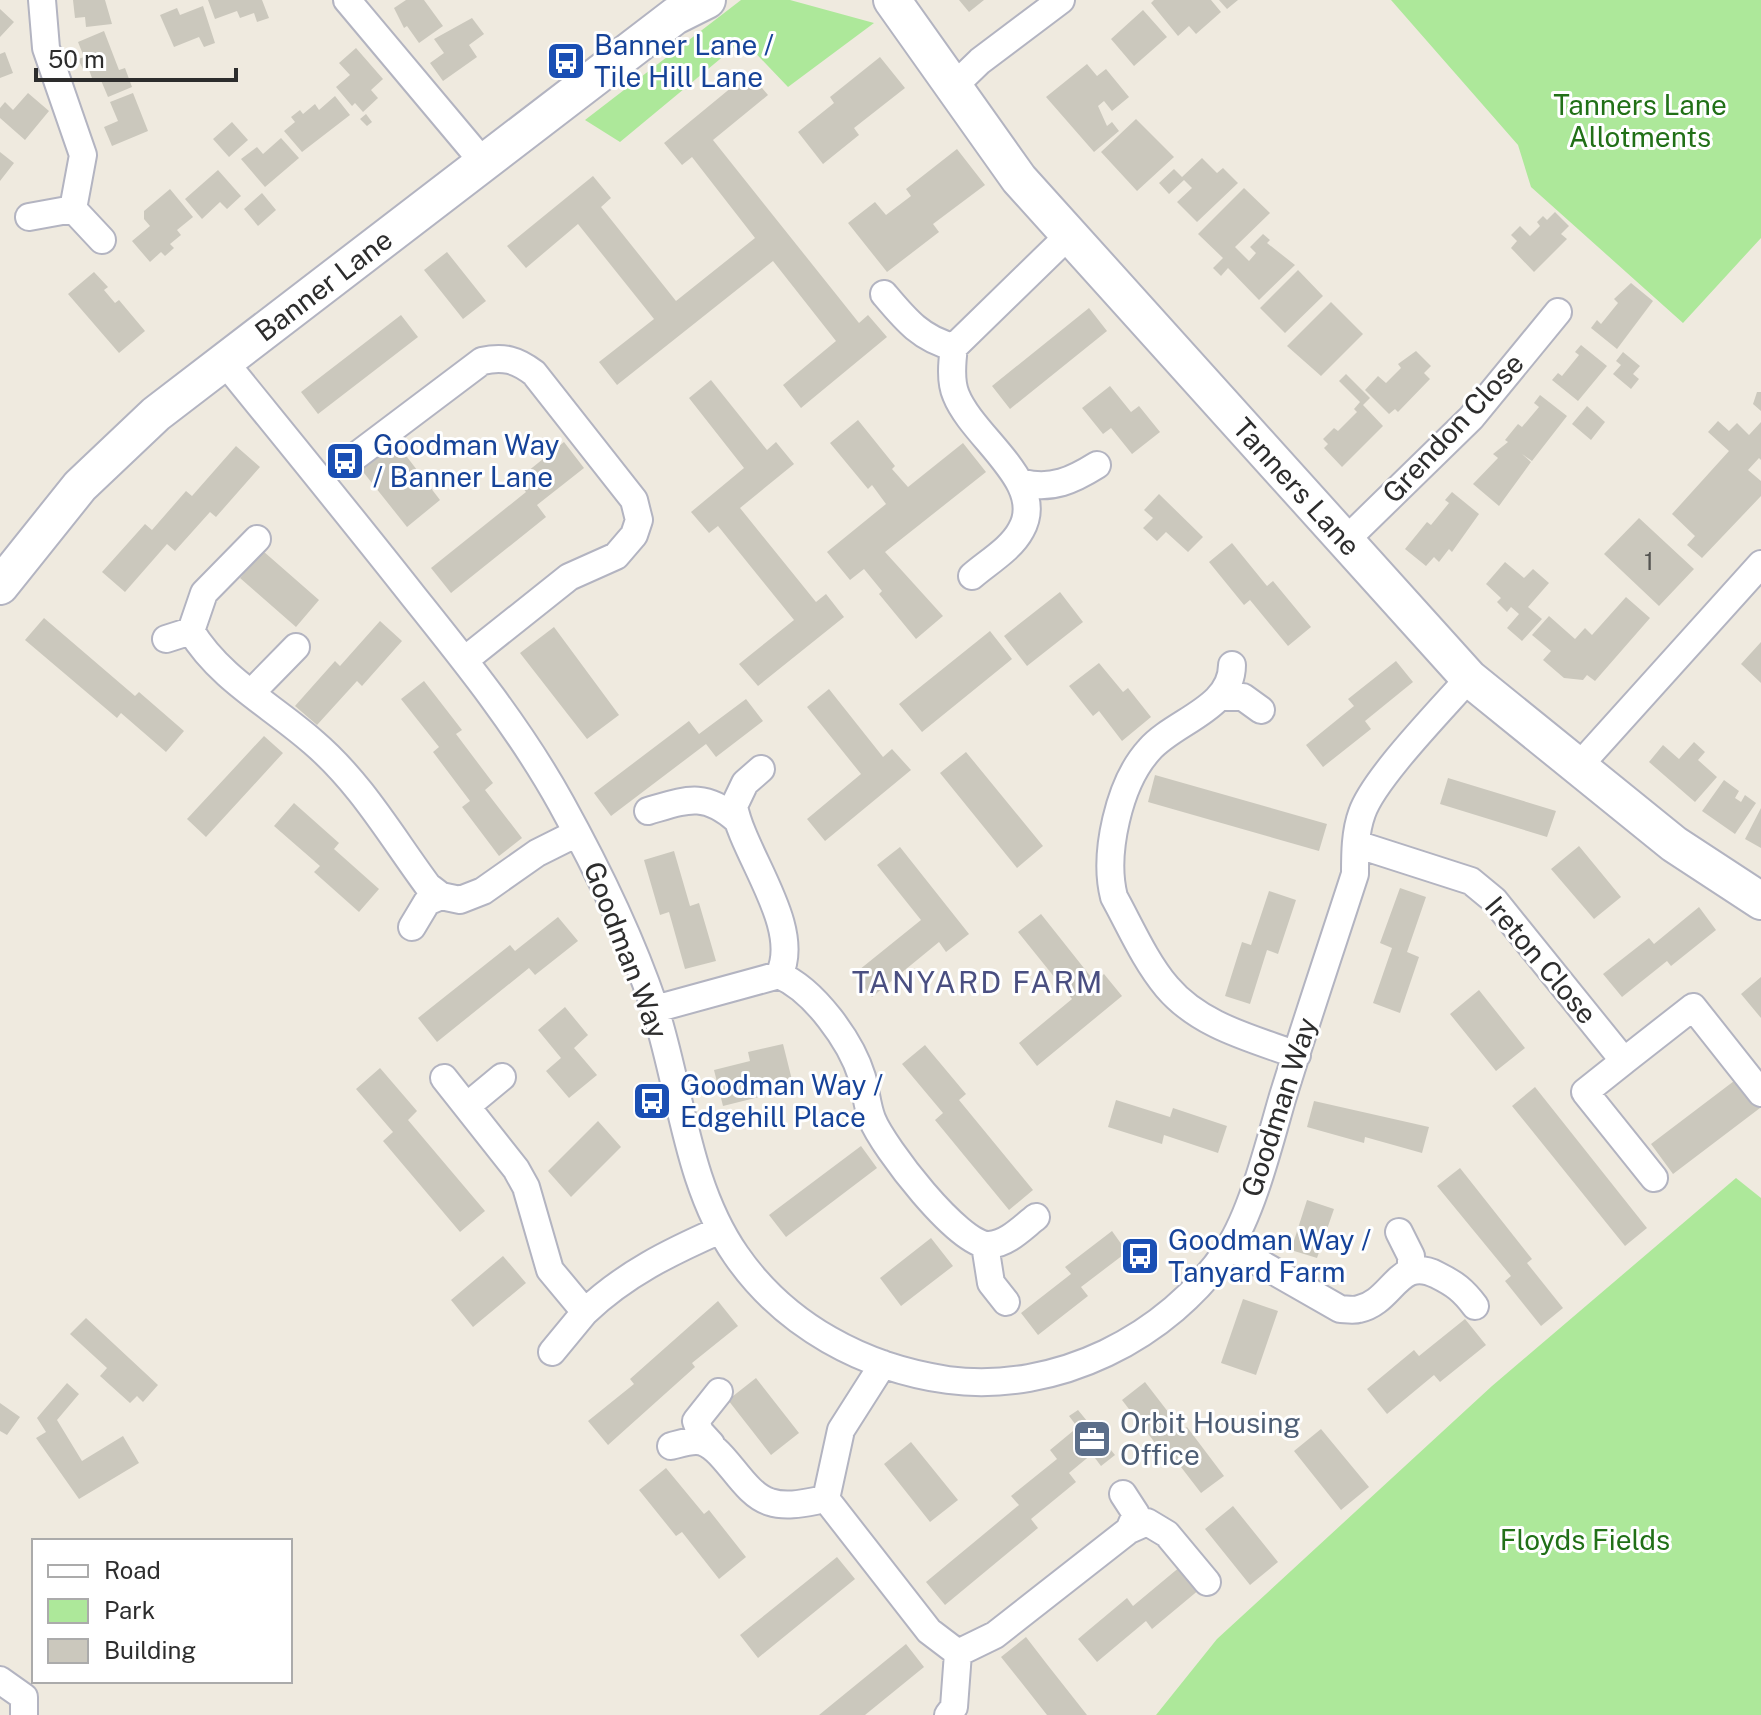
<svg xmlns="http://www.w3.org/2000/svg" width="1761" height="1715" font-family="'Public Sans',sans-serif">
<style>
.green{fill:#ade89a}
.building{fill:#cbc8bd}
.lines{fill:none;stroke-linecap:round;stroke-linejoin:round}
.street-casing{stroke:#b3b4c1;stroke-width:30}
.secondary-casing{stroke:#b3b4c1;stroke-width:40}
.street{stroke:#fff;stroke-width:26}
.secondary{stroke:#fff;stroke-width:36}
.labels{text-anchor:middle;stroke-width:6;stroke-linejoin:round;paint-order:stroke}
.number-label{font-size:24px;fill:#545451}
.transit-label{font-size:28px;fill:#164399;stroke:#fff;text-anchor:start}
.park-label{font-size:28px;fill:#217017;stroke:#fff}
.street-label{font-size:28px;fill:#2d2d2d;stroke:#fff}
.service-label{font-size:28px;fill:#4e5e75;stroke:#fff;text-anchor:start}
.neighbourhood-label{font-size:30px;letter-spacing:2px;fill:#4a4f81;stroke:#fff}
</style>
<rect width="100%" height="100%" fill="#efeadf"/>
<path class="green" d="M741,0H790L874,23L788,87L743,40L620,142L585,120Z
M1391,0H1761V238L1683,323L1531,187L1518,145Z
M1736,1178L1761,1198V1715H1156L1217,1639L1492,1386Z"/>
<path class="building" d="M73,0H105L112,24L86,27L85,17L75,18Z
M208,0H262L269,18L257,22L254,13L240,18L237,11L215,19Z
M406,0H424L443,26L419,43L407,26L404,28L394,8Z
M959,0H984L969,12Z
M1154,0H1211L1221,12L1196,34L1189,26L1178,36L1151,3Z
M1219,0H1238L1227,9Z
M203,6L215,43L204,47L199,37L174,47L160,15L177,8L180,15Z
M0,9L14,22L0,37Z
M1143,10L1167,37L1134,66L1111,39Z
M472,18L484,34L469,45L477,57L443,81L430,63L444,53L434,39Z
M104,31L119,70L125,68L132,87L108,97L100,78L93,81L88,67L83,69L78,59L84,57L78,42Z
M356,48L383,79L371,90L378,98L363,112L355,103L352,106L336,87L350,75L339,63Z
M5,52L13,73L0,78V54Z
M880,57L905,88L854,128L859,135L823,164L798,132L834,103L830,97Z
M1087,64L1097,76L1106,69L1129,97L1112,111L1104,101L1098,106L1107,126L1112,122L1119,131L1094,152L1046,97Z
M749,73L768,95L713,140L859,323L868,315L887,337L801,408L783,385L836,341L773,261L617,385L599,362L654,319L578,224L526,268L507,246L593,176L611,198L601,207L676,301L755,238L692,157L682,165L664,143Z
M28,93L49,111L25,140L0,118V108L5,102L13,110Z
M133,93L148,131L112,146L104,127L118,121L110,102Z
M335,96L350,115L302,152L284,131L295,122L291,117L300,110L303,114L315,104L319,110Z
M366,114L372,122L367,126L360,119Z
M1136,119L1174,157L1137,191L1101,152Z
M232,122L248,140L229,157L213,139Z
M281,138L299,158L265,187L241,159L257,147L263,154Z
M957,149L985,185L933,224L939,232L887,272L848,223L875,202L886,215L911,196L906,189Z
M0,152L14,163L0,181Z
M1202,158L1217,173L1223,168L1238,183L1197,222L1177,202L1192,188L1184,180L1169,194L1159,183L1174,169L1182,177Z
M218,170L241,196L227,209L220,202L202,219L185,199Z
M1244,188L1270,213L1235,247L1249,261L1256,253L1250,247L1263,234L1270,240L1267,243L1295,265L1259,300L1228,268L1221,276L1213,268L1223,258L1198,234Z
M170,189L193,217L177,230L181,235L170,244L174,248L165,256L161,252L150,262L132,241L150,226L144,219V211Z
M262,193L276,210L258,226L244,209Z
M1555,212L1569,226L1561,234L1567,239L1534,272L1511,248L1517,241L1511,235L1520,226L1530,236L1540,226L1537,222L1543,216L1547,220Z
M447,252L486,301L463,319L424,270Z
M1298,270L1323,296L1285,333L1260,308Z
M94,272L108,287L104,290L115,303L119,300L145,331L119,353L68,294Z
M1631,283L1653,301L1617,349L1591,328L1597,320L1601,324L1618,303L1614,299Z
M1331,302L1363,334L1321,376L1287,346Z
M1089,308L1107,331L1010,409L992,386Z
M401,315L418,337L318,414L301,392Z
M1581,345L1607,366L1578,401L1552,380L1558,373L1562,376L1579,355L1575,352Z
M1416,351L1431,366L1424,373L1430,379L1398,412L1395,409L1389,414L1365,390L1378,376L1386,383L1401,368L1398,364Z
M1623,352L1640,366L1633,374L1639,379L1631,389L1613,374L1621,365L1616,361Z
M1346,374L1370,398L1363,405L1383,426L1342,467L1324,448L1328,444L1323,439L1334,428L1338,431L1357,412L1354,409L1360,402L1339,381Z
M711,380L767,450L776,442L794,464L740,508L816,602L826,594L844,617L758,686L739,664L794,620L718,526L709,533L691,512L744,468L689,398Z
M1110,386L1131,412L1139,406L1160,432L1132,454L1111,428L1103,434L1082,408Z
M1757,392H1761V411L1753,404Z
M1540,395L1567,416L1532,461L1522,454L1531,462L1499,506L1473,484L1498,458L1493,454L1508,442L1505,440L1518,424L1522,427L1539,407L1534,403Z
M1587,406L1605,422L1591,440L1572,424Z
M858,420L895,466L892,469L908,487L963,443L986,472L885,552L943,616L916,639L879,594L882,591L864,569L850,580L827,552L886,504L872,485L868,489L830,443Z
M1718,421L1729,431L1737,423L1749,435L1761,422V460L1759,458L1748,470L1761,481V496L1702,558L1687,545L1695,536L1672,514L1729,451L1708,432Z
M394,440L440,500L407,527L360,468Z
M564,442L584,468L537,505L546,517L451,593L431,568L526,492L517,480Z
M236,446L260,467L216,517L210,512L175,551L167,544L125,592L102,572L145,524L152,530L186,491L192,496Z
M1452,492L1479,514L1452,552L1449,549L1439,562L1434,557L1426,566L1405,549L1427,522L1431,525L1449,503L1445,500Z
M1159,494L1203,537L1188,552L1166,532L1157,541L1143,528L1153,518L1144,510Z
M1639,518L1694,569L1659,606L1604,554Z
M1232,543L1267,586L1273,581L1311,627L1288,646L1250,600L1244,605L1209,562Z
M263,551L319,600L296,627L240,578Z
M1505,562L1524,578L1533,569L1549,583L1528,607L1542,619L1522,641L1507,628L1519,614L1511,607L1507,612L1497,602L1501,598L1486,584Z
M1060,592L1083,622L1027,666L1004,636Z
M1626,597L1650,618L1595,681L1587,675L1583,680L1564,678L1543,660L1551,651L1532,635L1549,616L1575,639L1585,628L1592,635Z
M44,618L135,696L139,692L184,731L166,752L121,713L117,718L25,640Z
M380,621L402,641L362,686L357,681L317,725L295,706L335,661L340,666Z
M554,627L619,715L587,739L520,653Z
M990,631L1012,659L922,732L899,704Z
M1761,642V683L1741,664Z
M1396,661L1413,682L1365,721L1371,729L1323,767L1306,745L1354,706L1348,699Z
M1099,663L1123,692L1128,688L1151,717L1122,741L1099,711L1093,716L1069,686Z
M424,681L462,730L456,734L493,783L485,790L522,838L499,856L462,807L470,801L433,752L439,747L401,699Z
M829,689L883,757L892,749L911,770L825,841L807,819L861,774L807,707Z
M746,699L763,721L716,757L706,744L611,816L594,793L689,721L699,734Z
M264,736L283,753L206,837L187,819Z
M1694,742L1705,752L1698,760L1717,777L1695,802L1649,762L1663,745L1679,759Z
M966,752L1043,846L1017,868L940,773Z
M1155,775L1327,824L1319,851L1148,802Z
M1448,778L1556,811L1547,837L1440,804Z
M1724,780L1739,791L1735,798L1741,802L1745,795L1756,803L1735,834L1702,811Z
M294,803L339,843L334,849L379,889L359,912L314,872L320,866L274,826Z
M1761,808V848L1745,839Z
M1579,846L1621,897L1594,919L1551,869Z
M900,847L969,934L946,952L939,942L872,997L854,974L921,920L877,865Z
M674,851L690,906L699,903L716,961L685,969L669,912L660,915L644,860Z
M1400,888L1426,897L1407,952L1419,957L1400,1013L1373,1003L1392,948L1380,943Z
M1269,891L1296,900L1278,954L1267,950L1250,1004L1225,996L1242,942L1251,945Z
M1699,907L1716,930L1671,966L1667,961L1622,997L1603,974L1649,938L1654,944Z
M1041,914L1095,982L1104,974L1122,996L1037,1066L1019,1043L1072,999L1018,932Z
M558,917L578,941L535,975L529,968L437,1042L418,1018L510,945L515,951Z
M1761,977V1018L1741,994Z
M1479,990L1525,1048L1496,1071L1450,1014Z
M565,1007L588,1035L574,1048L597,1075L569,1098L546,1071L561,1058L538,1030Z
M783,1044L792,1080L757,1088L759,1097L723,1106L714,1070L750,1061L748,1052Z
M925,1045L966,1094L959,1100L1033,1190L1009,1210L935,1120L943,1113L902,1064Z
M380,1068L417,1111L408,1120L485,1211L460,1232L383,1141L393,1132L356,1089Z
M1738,1078L1760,1108L1673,1174L1651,1144Z
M1535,1087L1647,1228L1625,1246L1512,1106Z
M1116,1100L1170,1117L1173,1108L1227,1126L1218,1153L1164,1135L1162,1144L1108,1127Z
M1314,1101L1429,1127L1422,1153L1365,1137L1364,1143L1307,1127Z
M598,1121L621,1147L571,1197L548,1171Z
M861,1146L877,1168L786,1237L769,1215Z
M1460,1168L1532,1259L1527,1263L1563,1308L1541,1326L1505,1281L1511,1276L1437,1186Z
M1307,1200L1334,1209L1317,1258L1291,1250Z
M1112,1231L1127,1252L1081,1287L1088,1296L1038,1335L1021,1313L1071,1274L1065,1267Z
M931,1238L953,1266L901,1306L880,1278Z
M503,1256L526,1283L473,1327L451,1300Z
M1243,1299L1278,1311L1256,1375L1221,1363Z
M718,1301L738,1326L692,1363L695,1367L608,1445L588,1421L634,1384L630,1379Z
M86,1318L158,1385L143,1402L137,1396L130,1403L100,1376L107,1368L70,1334Z
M1465,1319L1486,1345L1440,1382L1434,1375L1387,1414L1367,1389L1414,1350L1419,1356Z
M756,1378L799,1433L771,1455L728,1400Z
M1145,1382L1182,1430L1187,1427L1224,1476L1201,1493L1164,1445L1159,1448L1122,1400Z
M67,1383L79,1394L57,1420L82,1461L123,1436L139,1463L79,1499L36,1438L46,1432L37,1418Z
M0,1403L20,1417L7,1435L0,1431Z
M1078,1410L1115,1455L1101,1466L1092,1454L1069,1473L1076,1482L1031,1519L1038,1528L945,1605L926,1582L1019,1505L1011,1496L1057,1459L1050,1450L1073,1431L1081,1441L1085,1437L1069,1416Z
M1321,1429L1369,1487L1341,1510L1294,1451Z
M911,1442L958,1500L930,1522L884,1464Z
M666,1468L704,1514L709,1510L746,1557L719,1579L682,1532L676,1536L639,1490Z
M1233,1506L1278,1562L1250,1585L1205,1529Z
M837,1557L855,1579L758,1658L740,1635Z
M1181,1566L1200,1589L1152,1629L1146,1621L1097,1662L1078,1639L1127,1598L1133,1606Z
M1026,1637L1046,1663L1087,1715H1047L1021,1682L1001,1657Z
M906,1644L924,1667L865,1715H819Z"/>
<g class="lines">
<g class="street-casing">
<path id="street" d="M42,0L46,48L83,155L73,209L102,240
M347,0L483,162
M951,89L980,61L1061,0
M29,217L73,209
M884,294C905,319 921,339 954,347
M223,360C287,439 351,517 414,597C467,663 520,729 561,803C597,868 630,935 654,1006C681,1088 686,1183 736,1255C785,1326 864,1368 948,1380C1056,1394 1168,1338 1228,1249C1253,1211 1270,1140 1283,1096C1306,1022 1331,948 1355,874C1355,854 1355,832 1362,813C1374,778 1443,708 1469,678
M352,459L482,361C504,356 517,360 534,373L634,500L639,520L634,535L616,556L569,577L466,659
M1023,483C1052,490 1073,480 1097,465
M1345,541L1471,418L1558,312
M972,576C988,562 1011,549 1021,530C1048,483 973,438 956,395C950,381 952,362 954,347L1068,236
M191,631L204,593L257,539
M166,639L191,631C220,679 271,705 313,742C361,783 391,836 428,886L441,896
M1232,665C1232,709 1174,721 1149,750C1119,783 1103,854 1114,897C1130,926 1145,961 1167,987C1200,1026 1251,1038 1297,1055
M251,693L296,647
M1219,697H1243L1261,710
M1578,767L1761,564
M761,769L745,783L734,806C743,855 803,927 779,975C814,990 851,1041 862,1077C866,1091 867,1106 872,1119C883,1147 959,1246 989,1245C1007,1244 1022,1228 1036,1217
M648,811C686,800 704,791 737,820
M1356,844L1471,881L1494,900L1624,1061L1693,1007L1761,1093
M412,927L427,902L441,896L460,900L483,891L537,853L577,833
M655,1009L779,975
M1624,1061L1585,1092L1654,1178
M444,1078L516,1169L526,1187L550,1270L585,1312C625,1274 670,1252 720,1230
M467,1106L502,1077
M1399,1232L1411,1256V1270
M985,1245L991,1283L1006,1302
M1230,1246L1340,1309C1345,1309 1353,1311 1359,1309C1393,1302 1398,1255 1437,1275C1455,1284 1463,1290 1475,1306
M552,1352L585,1312
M883,1364L841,1430L826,1499L929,1631L958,1653L954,1707L948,1715
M711,1444L700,1432L696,1421L719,1392
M671,1446C679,1444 688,1441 696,1441C723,1441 740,1493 770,1502C788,1508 808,1502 826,1499
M1129,1530L1147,1522L1167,1534L1207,1582
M958,1653L995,1635L1129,1530L1136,1514L1123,1494
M0,1680L24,1697V1715"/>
</g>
<g class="secondary-casing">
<g id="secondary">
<path id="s1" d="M892,0L1019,179L1469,678L1674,844L1761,901"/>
<path id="s2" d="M0,586L80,486L156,414L675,16L707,0"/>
</g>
</g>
<use href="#street" class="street"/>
<use href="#secondary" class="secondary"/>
</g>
<defs>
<g id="bus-square" transform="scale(2)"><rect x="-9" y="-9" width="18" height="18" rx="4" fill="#1a4fb4" stroke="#fff"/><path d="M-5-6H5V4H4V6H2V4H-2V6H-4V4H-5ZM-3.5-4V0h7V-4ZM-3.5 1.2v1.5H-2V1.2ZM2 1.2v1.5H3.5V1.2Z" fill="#fff"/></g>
<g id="office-square" transform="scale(2)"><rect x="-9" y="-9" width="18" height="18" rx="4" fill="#5c6f8a" stroke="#fff"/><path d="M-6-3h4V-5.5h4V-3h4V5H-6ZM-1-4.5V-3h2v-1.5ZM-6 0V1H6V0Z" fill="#fff"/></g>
</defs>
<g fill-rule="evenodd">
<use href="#bus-square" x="566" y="61"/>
<use href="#bus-square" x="345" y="461"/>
<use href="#bus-square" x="652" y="1101"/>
<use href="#bus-square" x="1140" y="1256"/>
<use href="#office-square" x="1092" y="1439"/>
</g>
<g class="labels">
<g class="number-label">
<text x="1649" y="570">1</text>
</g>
<g class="transit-label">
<text x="594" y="55">Banner Lane /<tspan x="594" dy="32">Tile Hill Lane</tspan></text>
<text x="373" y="455">Goodman Way<tspan x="373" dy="32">/ Banner Lane</tspan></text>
<text x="680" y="1095">Goodman Way /<tspan x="680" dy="32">Edgehill Place</tspan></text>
<text x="1168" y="1250">Goodman Way /<tspan x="1168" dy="32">Tanyard Farm</tspan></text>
</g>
<g class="park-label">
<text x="1640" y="115">Tanners Lane<tspan x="1640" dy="32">Allotments</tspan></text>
<text x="1585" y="1550">Floyds Fields</text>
</g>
<g class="street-label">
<text dy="10" stroke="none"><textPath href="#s2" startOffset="444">Banner Lane</textPath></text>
<text transform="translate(1453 428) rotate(-47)" y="10">Grendon Close</text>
<text dy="10" stroke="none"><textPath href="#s1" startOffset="634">Tanners Lane</textPath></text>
<text transform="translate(626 950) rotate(69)" y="10">Goodman Way</text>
<text transform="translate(1541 960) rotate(50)" y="10">Ireton Close</text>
<text transform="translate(1279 1107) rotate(-72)" y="10">Goodman Way</text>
</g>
<g class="service-label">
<text x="1120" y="1433">Orbit Housing<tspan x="1120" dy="32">Office</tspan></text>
</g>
<g class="neighbourhood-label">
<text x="978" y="993">TANYARD FARM</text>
</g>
</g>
<rect x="32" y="1539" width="260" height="144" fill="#ffffff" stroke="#ababab" stroke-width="2"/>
<rect x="48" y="1565" width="40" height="12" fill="#ffffff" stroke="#ababab" stroke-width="2"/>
<text x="104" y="1579" font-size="24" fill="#2d2d2d">Road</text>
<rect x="48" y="1599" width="40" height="24" fill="#ade89a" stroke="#ababab" stroke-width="2"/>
<text x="104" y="1619" font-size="24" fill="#2d2d2d">Park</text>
<rect x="48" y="1639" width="40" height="24" fill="#cbc8bd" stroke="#ababab" stroke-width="2"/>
<text x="104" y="1659" font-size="24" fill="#2d2d2d">Building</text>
<path d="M36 68v12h200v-12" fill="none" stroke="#2d2d2d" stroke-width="4"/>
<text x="48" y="68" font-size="24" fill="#2d2d2d" stroke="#ffffff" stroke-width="6" paint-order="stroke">50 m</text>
</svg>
